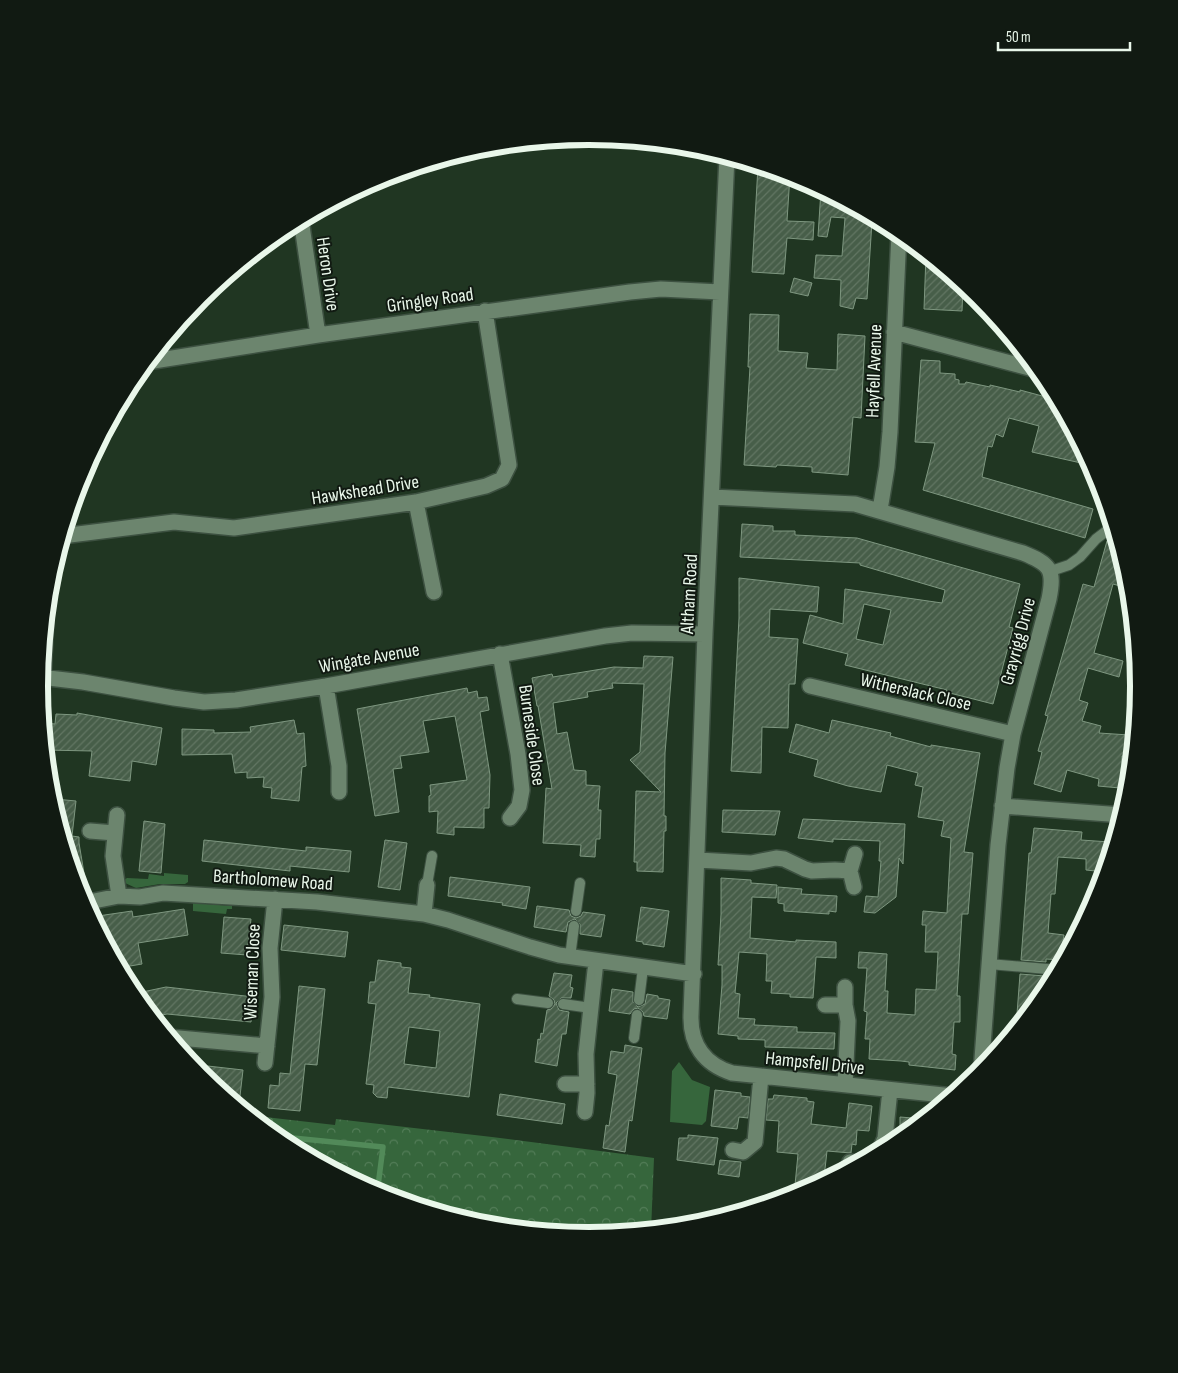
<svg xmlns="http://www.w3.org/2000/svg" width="1178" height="1373" font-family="'Sofia Sans Condensed',sans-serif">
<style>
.green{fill:#36663c}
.park{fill:url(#park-crowns)}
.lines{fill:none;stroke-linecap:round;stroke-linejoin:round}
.stream{stroke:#528a59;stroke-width:5.5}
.building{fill:url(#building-hatch);stroke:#7e9780;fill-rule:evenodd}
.service-casing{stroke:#3d5141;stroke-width:12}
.minor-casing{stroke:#3d5141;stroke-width:18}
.service{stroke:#6c856e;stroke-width:10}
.minor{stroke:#6c856e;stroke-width:15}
.labels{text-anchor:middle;stroke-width:4;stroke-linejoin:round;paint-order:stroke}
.street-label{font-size:19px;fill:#e9f7ea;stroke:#111a12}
.rim{fill:none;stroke:#e9f7ea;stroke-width:6}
</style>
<defs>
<pattern id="park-crowns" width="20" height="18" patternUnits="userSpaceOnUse" patternTransform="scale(1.25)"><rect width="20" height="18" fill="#36663c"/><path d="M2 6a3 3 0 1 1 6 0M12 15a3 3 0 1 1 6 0" fill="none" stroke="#537d58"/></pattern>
<pattern id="building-hatch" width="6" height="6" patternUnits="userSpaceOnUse" patternTransform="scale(1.25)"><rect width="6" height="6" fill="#475e49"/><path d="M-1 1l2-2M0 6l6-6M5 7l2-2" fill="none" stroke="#627663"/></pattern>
</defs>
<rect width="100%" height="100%" fill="#203622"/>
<path class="green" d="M164,873L188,875V882L185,884H160L136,888L125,883L124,880L127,878L148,879L149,874L164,876Z
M193,903L232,906V909H227L226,914L193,911Z
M679,1062L692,1080L710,1087L706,1121L702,1125L670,1122L672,1071Z"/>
<path class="park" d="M248,1115L335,1125L336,1119L492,1137L654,1158L651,1231L589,1237L481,1226L378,1195L283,1144Z"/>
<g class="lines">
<path class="stream" d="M273,1136L383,1147L377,1194"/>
</g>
<path class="building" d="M758,166L790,175L787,221L814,222L813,240L787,238L784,274L752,272Z
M821,190L835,197L834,202H844L881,222L872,221L867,299L856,298L853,309L840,306L841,280L814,278L816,255L842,256L845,218L831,217L827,237L818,236Z
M926,255L963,285L962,311L924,309Z
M794,278L812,283L808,296L790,292Z
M750,314L779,315L778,351L808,353L806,368L837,370L838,334L865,336L861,418L853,417L848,475L812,472V467L777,465L776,467L744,465L750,367H748Z
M921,360L940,361V373L955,374V379L959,380V384H965L966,382L990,387V385L1020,392V390L1057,400L1084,450L1081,463L1032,452L1039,426L1009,418L1003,437L996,434L992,447L988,446L982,477L1093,509L1085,538L923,490L935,443L915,442Z
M742,524L773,526V531H795V535L857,538L1020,584L1009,627L1013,628L993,704L946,692L947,690L845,665L848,654L803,643L810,615L843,624L845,589L942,603L945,590L860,565V563L740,557ZM864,604L891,610L883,645L856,639Z
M1107,541L1118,544L1125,570L1120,586L1113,584L1094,653L1123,661L1119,677L1088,668L1079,700L1088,703L1082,721L1101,726L1099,733L1129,735V742H1134L1132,757L1122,756L1120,788L1098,786L1099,779L1067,770L1061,792L1034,784L1042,752L1038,751L1048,716L1045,715L1083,584L1094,587Z
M739,578L819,587L817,612L770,609L769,637L798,639L795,684H789L788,728L762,727L761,773L731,771L739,618Z
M644,656L673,657L665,753L664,816H666V831H664L663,872L637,871V862H634L636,791L661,792L630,760L640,752L644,684L612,683L613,688L587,692L588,697L553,703L557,734L567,732L574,770L586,771V785L600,786L598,810H601L600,839H596L595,857L580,856L581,845L543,843L546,788L552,789L538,706H537L532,678L552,674L553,677L614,667L643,668Z
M467,688L468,693L477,691L478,698L487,697L489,710L480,712L490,775L489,808H484V828L454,827V835L437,833L438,811L429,812V796L431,795L430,785L467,780L455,716L423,721L429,752L400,756L402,768L393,769L399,812L375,816L357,709Z
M77,713L162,728L156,765L132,761L130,781L89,776L92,751L45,750L42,723L55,724L56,714L77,715Z
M294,720L297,734L304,733L306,766L302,767L299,801L271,798L272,788L263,787L264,777L247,778V772L235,773L232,754L182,755V729L214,730V733L251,732L250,727Z
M832,720L891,733L890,736L931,747V745L980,753L964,852L973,853L968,914H962L957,996H960V1022H954L952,1054L956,1055L955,1070L909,1065V1062L901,1061L869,1059L870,1039H865L867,1012L864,1011L867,968H858L859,952L887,954L885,991H888L887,1013L915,1015L916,989L936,990L938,952H925L926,925H922L923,911L947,913L951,838L941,836L944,821L918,817L923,787L915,785L918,773L887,765L881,792L848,786L814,776L818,760L789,752L796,724L829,733Z
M55,799L76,801L72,836L79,837V843L85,879L76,881L54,809Z
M723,810L780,811L775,835L722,832Z
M803,819L905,824L903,864L899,858L896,897L875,913L864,912L866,896L878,897L881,861H879L880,841L833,839V842L798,838Z
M144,821L165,824L161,873L139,871Z
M1034,828L1082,832L1081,840L1110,842L1109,859L1105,872L1086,870V859L1058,857L1055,894H1051L1048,933L1064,935L1060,960L1046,959V962L1021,960L1029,853H1031Z
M204,840L306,851V847L351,851L349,872L290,866V871L202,861Z
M385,840L407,843L400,890L378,887Z
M450,877L530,887L526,909L502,905L503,903L448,896Z
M721,878L751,880V883L777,885L776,898L752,897L750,938L796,942V940L836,942V958L816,957L813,998L790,997V994L771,993L772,981H766L767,954L739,952L735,993L740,994L738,1018L755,1019L754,1025L797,1027V1032L835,1033L834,1049L765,1047V1040L738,1039V1036L718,1034L722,985V965H718L721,914Z
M778,887L802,889L801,894L837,896L836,912L829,911V914L784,911V904L778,903Z
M537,906L569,910L571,916L576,918L581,916L583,912L605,915L601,937L580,934V924L575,919L568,922L566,932L534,927Z
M641,907L669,911L664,947L643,944V942L636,941Z
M184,909L188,935L138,943L142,964L118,968L115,962L112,941L105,942L91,917L132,911L133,917Z
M224,917L251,919L247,955L221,953Z
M284,925L348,932L345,957L281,950Z
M378,960L401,963V967L411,968L408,993L430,995L429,997L480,1004L469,1097L388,1087L387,1098L377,1097L373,1093L374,1085L366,1084L376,1004L368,1003L370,982H375ZM409,1027L440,1031L436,1068L404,1064Z
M554,973L572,975L570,987L573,988L571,998H561L556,1003L559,1010L569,1012L566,1034H562L557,1066L535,1062L538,1039L540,1040L541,1033L543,1034L547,1010L551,1009L555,1004L554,1000L549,996Z
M1020,974L1045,976L1044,996L1028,1014H1017Z
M299,986L325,989L317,1065L305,1064L300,1111L268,1108L270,1085L279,1086L280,1073L290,1074Z
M166,987L254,997L251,1022L167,1014L152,1017L133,994Z
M612,989L633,992V1002L638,1007L645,1004L647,994L658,996V998L670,1000L667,1019L644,1016L643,1012L638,1008L634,1009L630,1014L609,1011Z
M625,1045L642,1048L632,1121L629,1120L625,1152L603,1148L606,1125L609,1126L617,1075L608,1073L611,1051L624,1053Z
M190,1064L243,1070L240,1096L222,1094L200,1075Z
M715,1090L741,1093V1096L750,1097L748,1118L739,1117L737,1129L711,1126Z
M500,1094L565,1104L562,1124L497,1115Z
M774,1095L807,1098V1101L814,1102L811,1124L846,1128L849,1103L872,1106L869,1131L857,1130L856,1145L852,1144L851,1153L827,1151L824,1178H820L819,1184L815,1187L795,1185L798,1154L777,1152L779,1121L766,1120L768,1099H773Z
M900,1117L925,1119L898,1141L900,1125Z
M688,1135L718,1138L714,1165L677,1160L679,1138H688Z
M720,1160L741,1162L739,1177L718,1174Z"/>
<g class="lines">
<g class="service-casing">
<path id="service" d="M1051,571L1069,565L1080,557L1096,539L1113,526
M427,885L432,856
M576,911L580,883
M570,957L574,926
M989,964L1058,970
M517,999L548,1003
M639,1000L643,968
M563,1004L591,1008
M634,1038L637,1015"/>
</g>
<g class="minor-casing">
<path id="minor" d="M727,156L705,634L691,1015C690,1044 704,1064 732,1073L953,1096
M301,219L318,335
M894,332L1037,370
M147,362L318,335L630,292L661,289L720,292
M712,497L855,504L1023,553C1050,564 1055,569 1049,599L1013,734L1007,768L998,845L981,1072
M416,502L434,592
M880,510L887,467L890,432L899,233
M62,536L174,522L234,528L416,502L486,486L502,479L509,465L485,311
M500,654L518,754L522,790L519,806L510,818
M40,677L83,682L174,698L204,702L236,700L326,686L605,636L632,633L705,634
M43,677L46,616
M326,686L339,766V792
M810,686L1013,734
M1002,806L1122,815
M117,815L113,856L119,896
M90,831L115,833
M698,860L751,863L776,858L784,859L805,869L812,871L835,870L850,871L854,887
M850,871L855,854
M84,903L119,896L140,897L163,893L317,902L424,914L448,920L530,947L559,955L694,974
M424,914L427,885
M845,987V1005L848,1021L845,1085
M825,1005H845
M168,1037L267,1046
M265,1063L272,997L270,948L275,899
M565,1084H587
M585,1112L587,1093L586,1054L596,961
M733,1150L743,1152L755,1142L761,1076
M879,1152L885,1138L890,1090
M850,1162L859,1163"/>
</g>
<use href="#service" class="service"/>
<use href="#minor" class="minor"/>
</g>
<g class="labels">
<g class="street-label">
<text transform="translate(329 274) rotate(82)" y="7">Heron Drive</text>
<text transform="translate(430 299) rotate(-8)" y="7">Gringley Road</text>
<text transform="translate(873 371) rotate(-88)" y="7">Hayfell Avenue</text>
<text transform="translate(365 489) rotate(-9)" y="7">Hawkshead Drive</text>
<text transform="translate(688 594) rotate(-87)" y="7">Altham Road</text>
<text transform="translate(1017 641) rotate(-75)" y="7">Grayrigg Drive</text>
<text transform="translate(369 657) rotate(-10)" y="7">Wingate Avenue</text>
<text transform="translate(916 691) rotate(13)" y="7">Witherslack Close</text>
<text transform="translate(533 735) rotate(82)" y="7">Burneside Close</text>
<text transform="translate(273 879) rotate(4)" y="7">Bartholomew Road</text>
<text transform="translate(251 972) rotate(-88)" y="7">Wiseman Close</text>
<text transform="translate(815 1062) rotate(6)" y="7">Hampsfell Drive</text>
</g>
</g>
<path d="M0 0H1178V1373H0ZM48 686a541 541 0 1 1 1082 0a541 541 0 1 1-1082 0Z" fill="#111a12" fill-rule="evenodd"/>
<path class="rim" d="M48 686a541 541 0 1 1 1082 0a541 541 0 1 1-1082 0Z"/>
<path d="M998 42v8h132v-8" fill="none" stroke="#e9f7ea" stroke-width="2.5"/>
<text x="1006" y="42" font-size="15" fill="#e9f7ea" stroke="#111a12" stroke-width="4" paint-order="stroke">50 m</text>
</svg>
